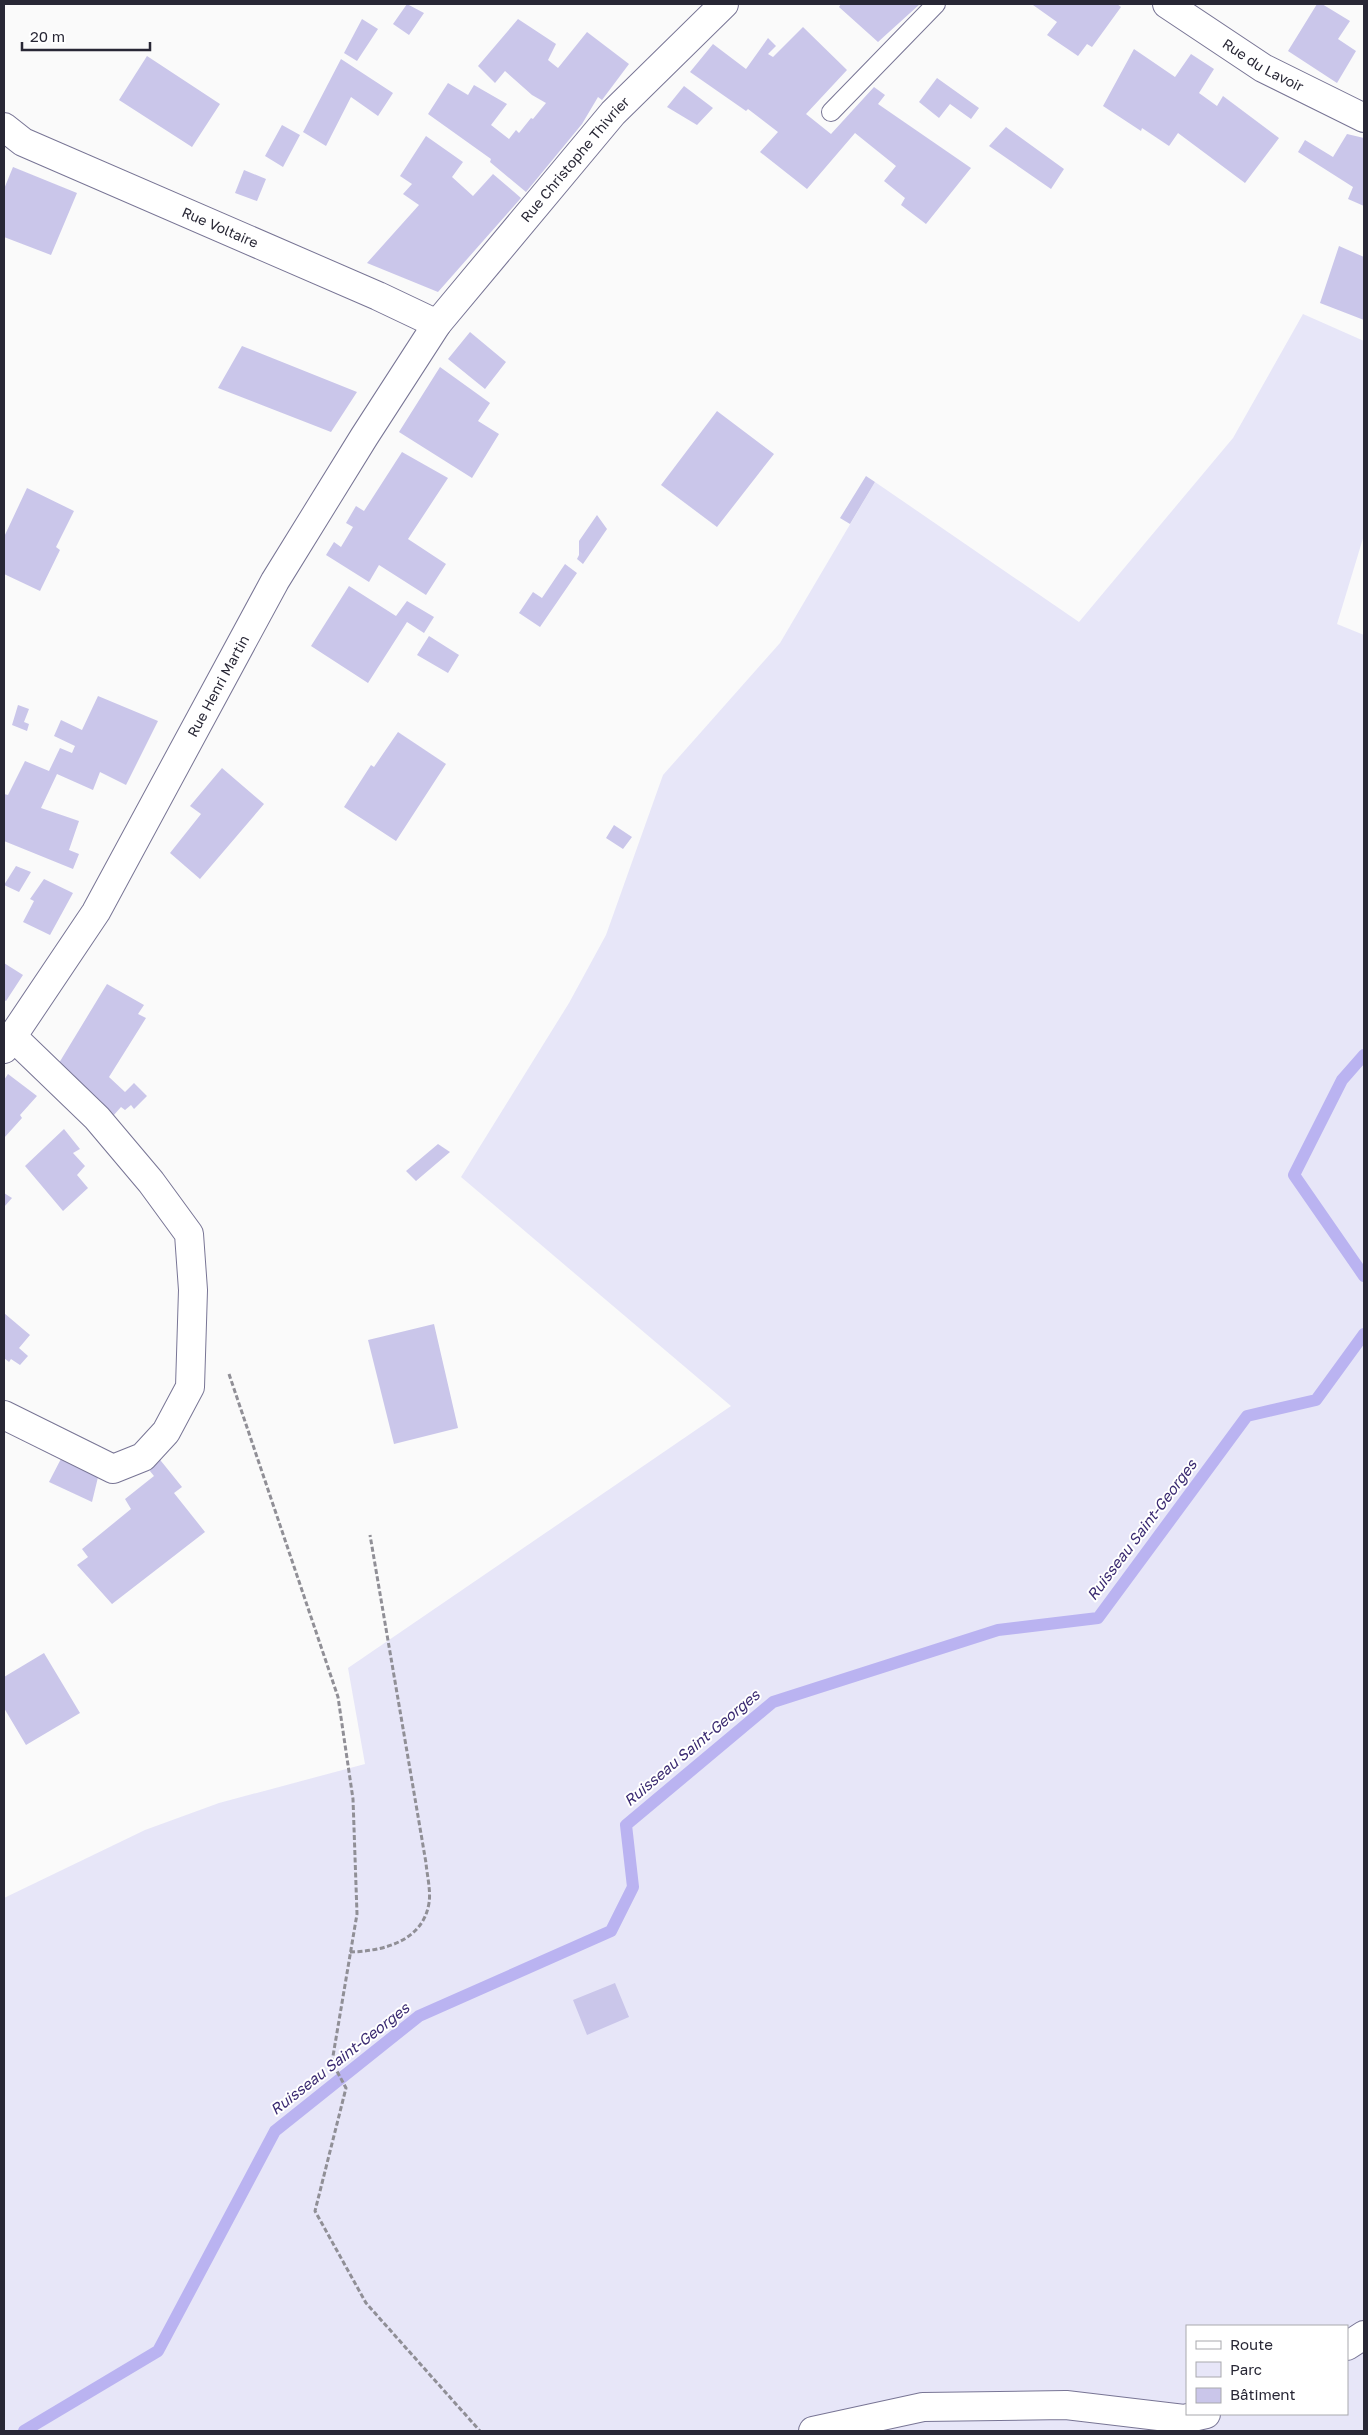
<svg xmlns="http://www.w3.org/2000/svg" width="1368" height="2435" font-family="'Golos Text',sans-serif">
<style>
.green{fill:#e7e6f8;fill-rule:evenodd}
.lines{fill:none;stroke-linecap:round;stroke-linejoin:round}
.stream{stroke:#bab3f1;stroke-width:12}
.building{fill:#cac6ea}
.lane-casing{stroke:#787595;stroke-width:20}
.street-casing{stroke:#787595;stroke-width:30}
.path{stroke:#908f96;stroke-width:3;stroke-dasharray:5 2.5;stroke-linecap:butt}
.lane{stroke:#fff;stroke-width:18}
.street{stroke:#fff;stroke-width:28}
.labels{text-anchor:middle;stroke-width:4;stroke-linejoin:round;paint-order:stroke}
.street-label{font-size:14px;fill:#282735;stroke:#fff}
.water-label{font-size:15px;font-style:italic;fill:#3a2a71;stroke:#fff}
</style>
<rect width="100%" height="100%" fill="#fafafa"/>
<path class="green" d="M1303,314L1364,341V535L1337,624L1364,635V2431H4V1898L145,1830L219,1803L365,1764L348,1668L731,1406L461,1177L569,1003L606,935L663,775L780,643L875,482L1079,622L1233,438ZM1187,2326H1347V2414H1187Z"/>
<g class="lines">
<path class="stream" d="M1364,1055L1342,1080L1294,1175L1364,1276
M24,2431L158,2351L275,2131L419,2016L611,1931L633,1887L626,1825L773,1702L998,1630L1098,1618L1247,1416L1316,1400L1364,1334"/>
</g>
<path class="building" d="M407,4L424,13L409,35L393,24Z
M841,4H920L878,42L839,7Z
M1035,4H1117L1121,7L1092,47L1087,44L1078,56L1047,35L1057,22L1033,5Z
M1317,4H1322L1350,21L1338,39L1356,51L1337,83L1288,51Z
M362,19L378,29L357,61L344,53Z
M518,19L556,44L548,60L558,68L587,32L629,64L602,100L598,97L582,124L526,192L490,162L491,159L428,114L448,83L468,95L474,85L507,104L491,125L509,139L516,130L519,133L531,118L533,119L546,103L532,95L505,71L495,83L478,66Z
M803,27L847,70L806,114L831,134L874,87L885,95L878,104L971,168L926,224L901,205L905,198L884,181L896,166L855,133L807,189L760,152L778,132L748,109L746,111L690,72L713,44L746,69L768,38L776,46L768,54L773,57Z
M1134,49L1175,77L1191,54L1214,69L1199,93L1217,106L1223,96L1279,138L1245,183L1178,133L1169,146L1142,128L1141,131L1103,106Z
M147,56L220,104L192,147L119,100Z
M341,59L393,93L378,116L351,97L326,146L303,132Z
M937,78L979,108L971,119L950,104L939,118L919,102Z
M684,86L713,108L697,125L667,107Z
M282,125L300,135L283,167L265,156Z
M1006,127L1064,169L1051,189L989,146Z
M1347,134L1364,138V206L1348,199L1353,187L1298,152L1305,140L1333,157Z
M426,136L463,162L452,177L473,196L493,174L521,198L438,292L367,263L419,205L403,194L412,184L400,176Z
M13,167L77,193L51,255L4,237V189Z
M244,170L266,179L257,201L235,193Z
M1339,246L1364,257V320L1320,303Z
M470,332L506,362L485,389L448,359Z
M242,346L357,392L331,432L218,388Z
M440,367L490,403L478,421L499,434L472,478L399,432Z
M717,411L774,454L717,527L661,485Z
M402,452L448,478L408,539L446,564L426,595L379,565L369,582L326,555L334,542L341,547L353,527L346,523L356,506L364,511Z
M866,476L875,482L850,524L840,518Z
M27,488L74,511L56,547L60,550L40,591L4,574V537Z
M597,515L607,529L583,564L577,559L579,555V541Z
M565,564L577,573L540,627L519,613L533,592L542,598Z
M349,586L396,616L407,601L434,617L424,633L407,622L368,683L311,646Z
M429,636L459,655L448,673L417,655Z
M98,696L158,721L126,785L100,772L93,790L57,774L41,808L79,821L69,850L79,854L73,869L4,841V794L8,795L25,761L49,771L60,748L72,753L75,746L54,736L61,720L82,730Z
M18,705L29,709L24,722L29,724L27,731L12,725Z
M398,732L446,764L396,841L344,807L371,765L374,767Z
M222,768L264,804L200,879L170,853L201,814L190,806Z
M614,825L632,837L623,849L606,838Z
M16,866L31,872L19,892L4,885Z
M44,879L73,893L50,935L23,922L34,901L30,899Z
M4,963L23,975L6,1001L4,1000Z
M107,984L144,1005L138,1014L146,1018L109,1077L125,1092L134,1083L147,1096L134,1109L131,1105L125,1110L121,1107L113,1116L59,1063Z
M8,1074L37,1096L20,1115L22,1118L4,1138V1080Z
M64,1129L80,1149L73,1153L85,1166L77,1175L88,1188L63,1211L25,1166Z
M438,1144L450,1152L416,1181L406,1171Z
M4,1193L12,1198L4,1207Z
M4,1313L30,1335L19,1348L28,1356L20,1365L11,1359L9,1362L4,1358Z
M434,1324L458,1428L394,1444L368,1340Z
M64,1453L99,1473L92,1502L49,1482Z
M157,1456L182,1487L174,1493L205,1532L112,1604L77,1565L88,1557L82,1549L131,1509L125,1499L154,1476L145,1465Z
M44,1653L80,1713L26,1745L4,1708V1677Z
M615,1983L629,2017L587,2035L573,2000Z"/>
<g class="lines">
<g class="lane-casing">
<path id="lane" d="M831,112L936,4"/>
</g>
<g class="street-casing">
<g id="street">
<path id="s1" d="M1167,4L1263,68L1364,118"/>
<path id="s2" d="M4,127L23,142L378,296L437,324"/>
<path id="s3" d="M4,1049L96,912L275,581L364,437L437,324L613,113L724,4"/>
<path d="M4,1415L113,1469L143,1457L166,1432L190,1387L193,1290L189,1234L151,1182L97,1118L13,1037"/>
<path d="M1347,2346L1364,2335"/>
<path d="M813,2431L923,2407L1066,2405L1184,2419L1206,2414"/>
</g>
</g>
<path class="path" d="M229,1374L338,1697L353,1799L357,1914L332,2062L346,2088L315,2211L366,2303L480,2431
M350,1952C384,1951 423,1941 429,1903C431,1891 427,1875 426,1863L370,1535"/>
<use href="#lane" class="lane"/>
<use href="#street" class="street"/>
</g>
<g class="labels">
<g class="street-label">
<text dy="5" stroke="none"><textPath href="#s1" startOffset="114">Rue du Lavoir</textPath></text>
<text dy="5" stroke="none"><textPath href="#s3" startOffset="1060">Rue Christophe Thivrier</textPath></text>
<text dy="5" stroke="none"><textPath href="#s2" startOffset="239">Rue Voltaire</textPath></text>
<text dy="5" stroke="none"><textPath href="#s3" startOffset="422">Rue Henri Martin</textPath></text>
</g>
<g class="water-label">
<text transform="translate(1142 1530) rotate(-53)" y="5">Ruisseau Saint-Georges</text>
<text transform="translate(692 1748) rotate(-40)" y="5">Ruisseau Saint-Georges</text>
<text transform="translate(340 2059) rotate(-38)" y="5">Ruisseau Saint-Georges</text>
</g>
</g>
<rect width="1368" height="2435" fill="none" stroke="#282735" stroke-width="10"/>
<rect x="1186" y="2325" width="162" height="90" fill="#ffffff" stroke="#a9a9ae"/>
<rect x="1196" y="2341" width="25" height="8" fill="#ffffff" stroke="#a9a9ae"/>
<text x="1230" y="2350" font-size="15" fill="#282735">Route</text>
<rect x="1196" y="2362" width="25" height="15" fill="#e7e6f8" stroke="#a9a9ae"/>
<text x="1230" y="2375" font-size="15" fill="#282735">Parc</text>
<rect x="1196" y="2388" width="25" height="15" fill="#cac6ea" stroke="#a9a9ae"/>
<text x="1230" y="2400" font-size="15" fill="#282735">Bâtiment</text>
<path d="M22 42v8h128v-8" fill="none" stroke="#282735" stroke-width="2.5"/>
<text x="30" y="42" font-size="15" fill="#282735" stroke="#ffffff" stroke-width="4" paint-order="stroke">20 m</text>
</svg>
